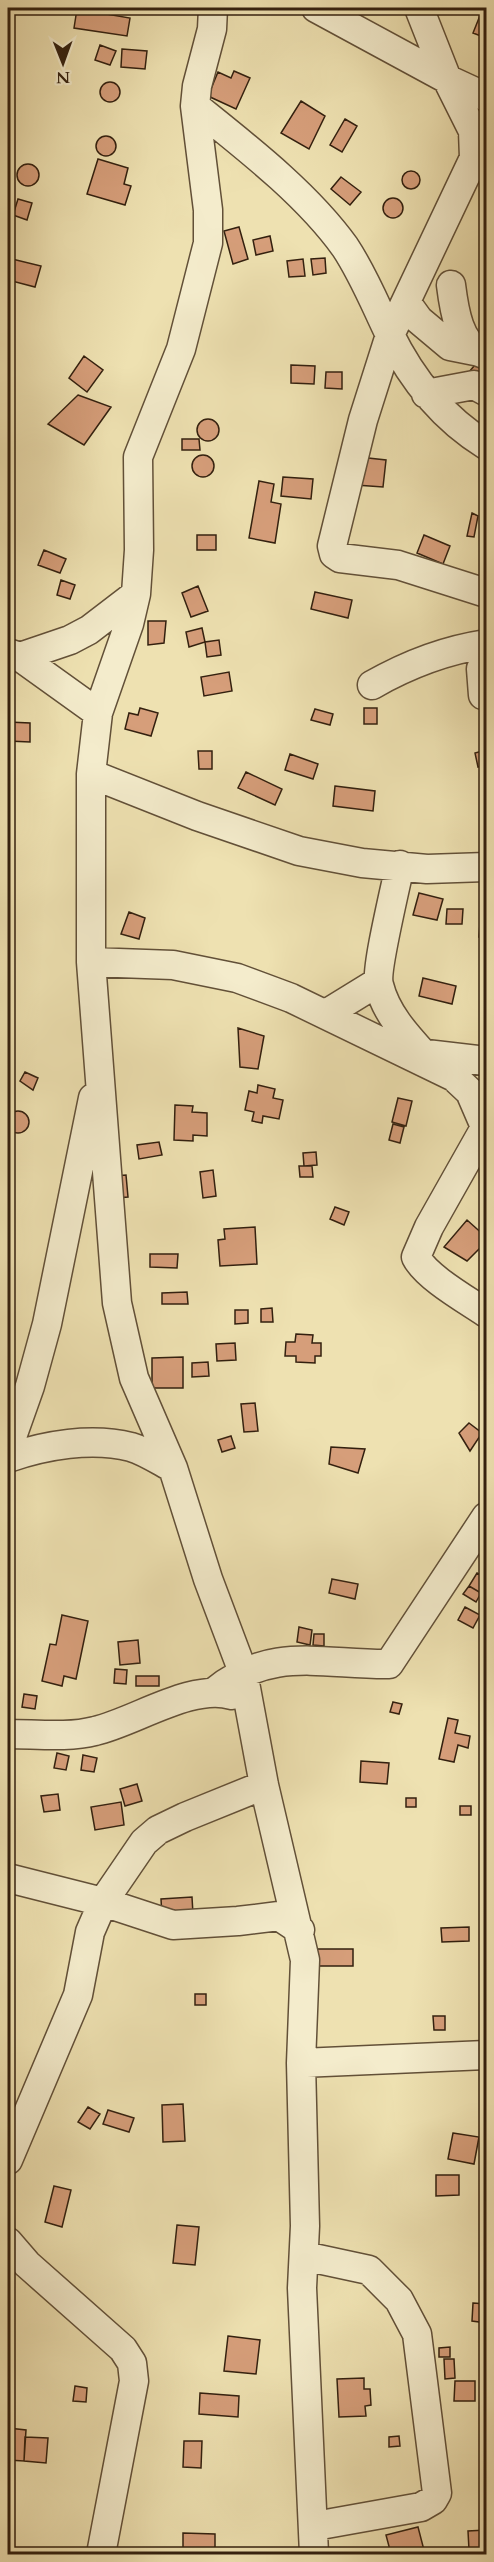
<svg xmlns="http://www.w3.org/2000/svg" width="494" height="2562" font-family="Cardo,serif">
<style>
.building{fill:#d69e7a;stroke:#33200f;stroke-width:1.5}
.lines{fill:none;stroke-linecap:round;stroke-linejoin:round}
.minor-casing{stroke:#625038;stroke-width:31}
.minor{stroke:#f4eccc;stroke-width:28}
</style>
<rect width="100%" height="100%" fill="#eee1b1"/>
<filter id="stains"><feTurbulence type="fractalNoise" baseFrequency=".00333" numOctaves="4"/><feColorMatrix values="0 0 0 0 .2 0 0 0 0 .09 0 0 0 0 .02 0 0 0 .5 -.17"/></filter>
<radialGradient id="worn" r=".72"><stop offset=".6" stop-color="#630" stop-opacity="0"/><stop offset="1" stop-color="#630" stop-opacity=".3"/></radialGradient>
<path class="building" d="M483,8H486V38L473,33Z
M77,9L130,18L127,36L74,28Z
M100,45L116,51L110,65L95,60Z
M122,49L147,51L145,69L121,67Z
M234,71L250,78L236,109L208,96L218,72L231,78Z
M100 92a10 10 0 1 1 20 0a10 10 0 1 1-20 0Z
M301,101L325,116L309,149L281,133Z
M345,119L357,126L342,152L330,145Z
M96 146a10 10 0 1 1 20 0a10 10 0 1 1-20 0Z
M98,159L128,168L124,184L131,186L125,205L87,194Z
M17 175a11 11 0 1 1 22 0a11 11 0 1 1-22 0Z
M402 180a9 9 0 1 1 18 0a9 9 0 1 1-18 0Z
M341,177L361,192L350,205L331,189Z
M383 208a10 10 0 1 1 20 0a10 10 0 1 1-20 0Z
M18,199L32,203L27,220L13,215Z
M239,227L248,259L233,264L224,231Z
M270,236L273,251L256,255L253,240Z
M8,258L41,266L35,287L8,280Z
M325,258L326,273L313,275L311,259Z
M303,259L305,276L289,277L287,261Z
M84,356L103,370L87,392L69,378Z
M480,359L486,364V378L469,372Z
M291,365L315,366L314,384L291,383Z
M326,372H342V389L325,388Z
M78,395L111,407L84,445L48,424Z
M197 430a11 11 0 1 1 22 0a11 11 0 1 1-22 0Z
M182,439H199L200,450H182Z
M192 466a11 11 0 1 1 22 0a11 11 0 1 1-22 0Z
M359,457L386,460L383,487L356,485Z
M283,477L313,479L311,499L281,496Z
M259,481L274,484L271,502L281,504L275,543L249,538Z
M472,513L478,516L474,537L467,536Z
M197,535H216V550H197Z
M424,535L450,546L443,564L417,553Z
M44,550L66,559L60,573L38,565Z
M61,580L75,585L70,599L57,595Z
M198,586L208,611L191,617L182,593Z
M315,592L352,600L348,618L311,609Z
M148,621H166L164,643L148,645Z
M202,628L205,642L189,647L186,632Z
M219,640L221,655L207,657L205,642Z
M229,672L232,691L204,696L201,677Z
M140,708L158,713L151,736L125,729L129,713L138,715Z
M364,708H377V724H364Z
M315,709L333,714L330,725L311,720Z
M8,722L30,723V742L8,741Z
M486,750V765L478,767L475,753Z
M198,751H212V769H199Z
M290,754L318,764L313,779L285,770Z
M246,772L282,789L275,805L238,788Z
M335,786L375,791L373,811L333,806Z
M482,831H486V848L482,849Z
M419,893L443,899L437,920L413,915Z
M447,909H463L462,924H446Z
M481,910L486,911V937H479Z
M129,912L145,918L139,939L121,934Z
M423,978L456,986L452,1004L419,996Z
M238,1028L264,1036L258,1069L240,1067Z
M25,1072L38,1078L33,1090L20,1081Z
M258,1085L275,1089L273,1098L283,1100L279,1119L263,1116L262,1123L252,1121L254,1112L245,1110L249,1091L257,1093Z
M398,1098L412,1101L406,1126L392,1122Z
M175,1105L193,1106L192,1112L207,1113V1136L193,1135V1141L174,1140Z
M7 1122a11 11 0 1 1 22 0a11 11 0 1 1-22 0Z
M393,1124L404,1127L400,1143L389,1140Z
M159,1142L162,1155L139,1159L137,1145Z
M316,1152L317,1165L304,1166L303,1153Z
M299,1166H312L313,1177H300Z
M213,1170L216,1196L203,1198L200,1172Z
M126,1175L128,1197L116,1198L114,1176Z
M335,1207L349,1212L344,1225L330,1219Z
M467,1220L486,1237V1242L467,1261L444,1247Z
M255,1227L257,1264L220,1266L218,1240L225,1239L224,1229Z
M150,1254H178L177,1268L150,1267Z
M187,1292L188,1304H162V1293Z
M272,1308L273,1322H261V1309Z
M235,1310H248V1323L235,1324Z
M296,1334L313,1335L312,1343H321V1356H315V1363L296,1362V1356H285L286,1342H295Z
M235,1343L236,1360L217,1361L216,1344Z
M183,1357V1388H152V1358Z
M208,1362L209,1376L192,1377V1363Z
M255,1403L258,1431L244,1432L241,1404Z
M469,1423L482,1433L470,1451L459,1433Z
M231,1436L235,1448L222,1452L218,1440Z
M331,1447L365,1449L358,1473L329,1464Z
M477,1573L486,1578V1585L481,1593L469,1586Z
M332,1579L358,1584L355,1599L329,1593Z
M469,1586L481,1593L476,1602L463,1594Z
M465,1607L480,1615L473,1628L458,1620Z
M62,1615L88,1621L76,1679L64,1676L62,1686L42,1681L50,1644L56,1645Z
M299,1627L312,1630L310,1645L297,1642Z
M314,1634H324V1646L313,1645Z
M138,1640L140,1663L120,1665L118,1642Z
M115,1669L127,1670L126,1684L114,1683Z
M136,1676H159V1686H136Z
M24,1694L37,1696L35,1709L22,1707Z
M393,1702L402,1704L399,1714L390,1712Z
M448,1718L458,1720L455,1733L470,1736L468,1748L458,1745L454,1762L439,1759Z
M57,1753L69,1756L66,1770L54,1768Z
M83,1755L97,1758L94,1772L81,1770Z
M361,1761L389,1763L387,1784L360,1782Z
M137,1784L142,1801L125,1806L120,1789Z
M58,1794L60,1810L44,1812L41,1796Z
M406,1798H416V1807H406Z
M121,1802L124,1825L95,1830L91,1807Z
M460,1806H471V1815H460Z
M192,1897L193,1914L162,1916L161,1899Z
M469,1927V1941L442,1942L441,1928Z
M317,1949H353V1966H317Z
M195,1994H206V2005H195Z
M433,2016H445V2030H434Z
M183,2104L185,2141L163,2142L162,2105Z
M88,2107L100,2114L90,2129L78,2122Z
M108,2110L134,2118L129,2132L103,2124Z
M453,2133L479,2137L474,2164L448,2159Z
M436,2175H459V2195L436,2196Z
M54,2186L71,2190L62,2227L45,2222Z
M177,2225L199,2227L195,2265L173,2263Z
M473,2303L486,2304V2323L472,2321Z
M228,2336L260,2340L256,2374L224,2371Z
M450,2347V2357H439V2348Z
M444,2359H454L455,2378L445,2379Z
M364,2378V2389H370L371,2405L365,2406L366,2416L339,2417L337,2379Z
M455,2381H475V2401H454Z
M75,2386L87,2388L86,2402L73,2401Z
M200,2393L239,2396L238,2417L199,2414Z
M8,2428L26,2430L24,2461L8,2460Z
M399,2436L400,2446L389,2447V2437Z
M25,2437L48,2438L46,2463L24,2461Z
M184,2441H202L201,2468L183,2467Z
M480,2450H486V2465H481Z
M418,2527L425,2554H391L386,2535Z
M486,2530V2549L469,2550L468,2531Z
M183,2533L215,2534V2552H209L208,2554H183Z"/>
<g class="lines">
<g class="minor-casing">
<path id="minor" d="M213,8L212,29L197,86L195,106L208,210V243L181,349L138,457L139,550L136,594L129,624L98,713L91,774V962L117,1303L134,1378L173,1468L208,1579L243,1672L264,1785L305,1960L301,2063L305,2226L302,2288L314,2554
M316,8L447,79L486,97
M419,8L447,79L473,131L474,158L390,335L363,420L332,546L334,554L340,558L398,565L486,593
M195,106C246,147 307,194 345,247C363,274 375,304 389,333C412,380 442,418 486,445
M451,285C454,309 459,346 484,354
M406,302L419,320L450,346L475,351
M426,394L474,385L485,391L486,389
M8,653L20,657L98,713
M20,657L70,640L89,630L136,594
M372,685C407,665 446,650 486,644
M483,695L481,669L486,663
M91,774L197,816L299,851L362,863L427,869L486,867
M400,865C396,885 375,971 379,985C386,1014 407,1036 427,1058
M91,962L173,965L237,978L291,998L454,1077L470,1092L486,1129
M326,1014L378,982
M426,1054L486,1061
M486,1126L429,1227L416,1257C426,1277 467,1300 486,1313
M8,1448L30,1386L47,1324L93,1098
M8,1458C45,1445 92,1437 131,1447C145,1451 160,1461 173,1468
M214,1692C271,1645 324,1665 389,1664L486,1517
M8,1734C36,1734 68,1738 95,1731C135,1722 191,1683 232,1695
M8,1878L103,1902L173,1925L238,1921L279,1916L300,1930
M301,2063L486,2055
M8,2160L78,1995L90,1932L103,1902L144,1842L158,1830L185,1817L264,1785
M8,2242L27,2264L123,2349L132,2363L134,2381L101,2554
M304,2256L369,2270L399,2300L417,2334L437,2493L433,2500L421,2507L315,2526"/>
</g>
<use href="#minor" class="minor"/>
</g>
<rect width="494" height="2562" fill="none" stroke="#eee1b1" stroke-width="30"/>
<rect x="9" y="9" width="476" height="2544" fill="none" stroke="#33200f" stroke-width="3"/>
<rect x="15" y="15" width="464" height="2532" fill="none" stroke="#33200f" stroke-width="1.5"/>
<g transform="translate(63 63) rotate(179)" stroke="#f4eccc" stroke-width="4.5" paint-order="stroke">
<path d="M0-4.5L10 22L0 15L-10 22Z" fill="#33200f"/>
<text y="-9" font-size="16" font-weight="bold" text-anchor="middle" fill="#33200f">N</text>
</g>
<rect width="100%" height="100%" filter="url(#stains)"/>
<rect width="100%" height="100%" fill="url(#worn)"/>
</svg>
